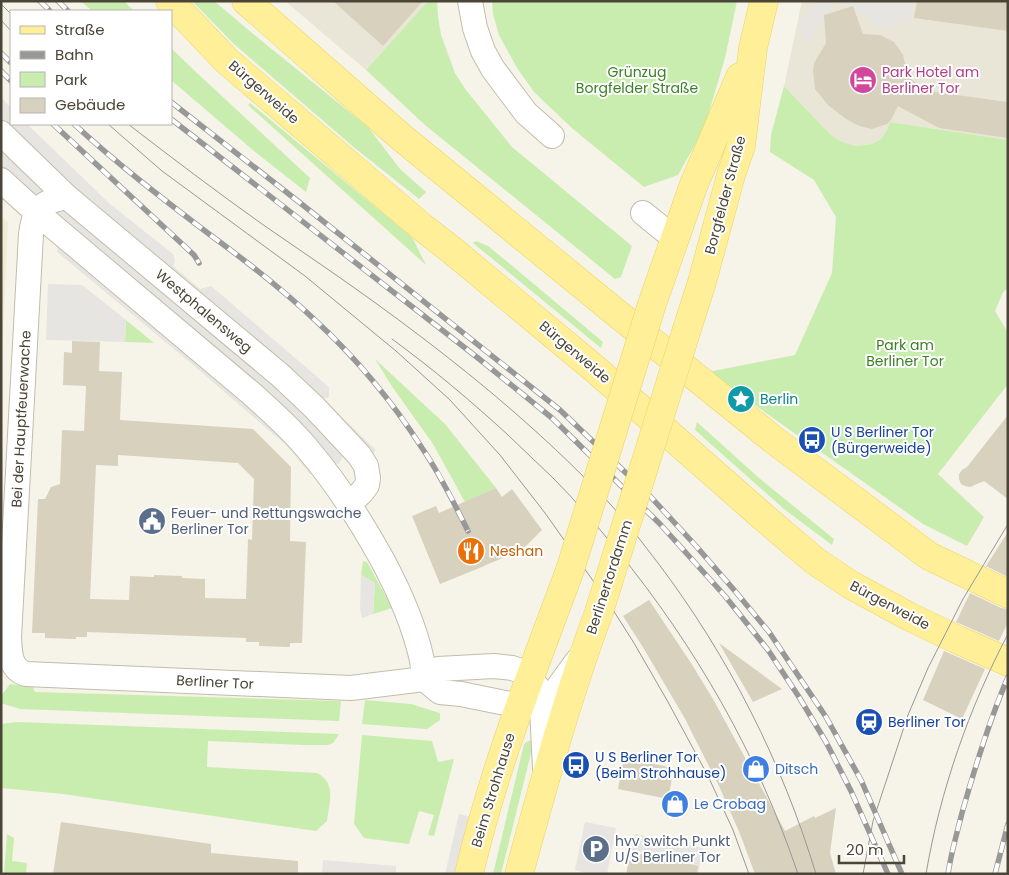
<svg xmlns="http://www.w3.org/2000/svg" width="1009" height="875" font-family="Poppins,sans-serif">
<style>
.residential{fill:#eae6d7}
.education{fill:#f0ebd2}
.green{fill:#c9edaf}
.parking{fill:#e7e5e1}
.building{fill:#d8d1bd;fill-rule:evenodd}
.lines{fill:none;stroke-linecap:round;stroke-linejoin:round}
.minor-casing{stroke:#c2bdaa;stroke-width:26}
.major-casing{stroke:#edd55f;stroke-width:29}
.minor{stroke:#fff;stroke-width:24}
.major{stroke:#ffef98;stroke-width:28}
.tram{stroke:#989898;stroke-width:1}
.rail-casing{stroke:#989898;stroke-width:5.5}
.rail{stroke:#fff;stroke-width:4;stroke-dasharray:11;stroke-linecap:butt}
.major-bridge-casing{stroke:#edd55f;stroke-width:29;stroke-linecap:butt}
.major-bridge{stroke:#ffef98;stroke-width:28}
.labels{text-anchor:middle;stroke-width:4;stroke-linejoin:round;paint-order:stroke}
.park-label{font-size:14px;fill:#3b8124;stroke:#fff}
.hotel-label{font-size:14px;fill:#b23c85;stroke:#fff;text-anchor:start}
.street-label{font-size:14px;fill:#4a4536;stroke:#fff}
.culture-label{font-size:14px;fill:#0d838f;stroke:#fff;text-anchor:start}
.transit-label{font-size:14px;fill:#164399;stroke:#fff;text-anchor:start}
.service-label{font-size:14px;fill:#4e5e75;stroke:#fff;text-anchor:start}
.food-label{font-size:14px;fill:#c56008;stroke:#fff;text-anchor:start}
.shop-label{font-size:14px;fill:#366cbe;stroke:#fff;text-anchor:start}
</style>
<rect width="100%" height="100%" fill="#f6f3e9"/>
<path class="residential" d="M285,1H428L366,70Z
M802,1H1008V140L890,122L887,130L881,139L872,144L856,146L840,141L830,134L784,86Z"/>
<path class="education" d="M1,216L8,223L1,377Z"/>
<path class="green" d="M81,1H124L134,11H92Z
M192,1H214L263,42L368,127L400,169L426,192L419,199L356,149L234,44Z
M428,1H437L438,16L441,35L455,73L466,90L512,147L632,246L621,277L615,279L425,125L366,70Z
M492,1H737L725,58L704,129L678,175L644,187L573,129L534,92L517,68L499,35L493,14Z
M171,48L197,73L310,178L306,192L254,151L171,80Z
M784,86L830,134L840,141L856,146L872,144L881,139L887,130L890,122L1008,140V288L1003,292L995,311L1005,328L1008,332V384L938,474L984,517L967,546L923,524L708,372L795,355L832,273L836,217L814,180L770,152L771,135Z
M250,103L412,237L426,265L248,105Z
M476,241L488,246L510,264L603,342L601,348L473,243L474,242Z
M126,320L154,343L125,342Z
M375,359L445,424L496,488L465,502L433,444L391,385Z
M697,422L759,478L834,539L832,545L784,509L695,430Z
M363,561L367,562L392,608L373,614L375,583L361,575Z
M10,684L33,687L35,692L341,701L339,721L20,709L1,703V696Z
M365,700L411,704L440,713V720L427,729L362,724Z
M18,722L339,734L333,743L328,745H304L208,741L207,767L317,773C337,783 329,803 327,821L316,831L63,794L1,788V724Z
M362,735L432,741L438,762L454,759L434,836L428,835L434,815L419,811L409,844L364,838L354,824Z
M528,741H531L533,745L501,874H493L524,744Z
M7,834L14,838L12,861L27,863L26,874H4Z"/>
<path class="parking" d="M814,1H913L911,21L880,30L865,14L836,2L807,42L798,24L808,12Z
M1,97L11,108V124H27L110,204L173,254L175,261L173,266L200,289L211,286L329,387V397L323,399L376,450L360,467L345,451L339,464L331,463L310,474L286,445L192,364L57,252L59,240L9,196L2,201Z
M48,284L82,285L126,320L125,342L46,340Z
M361,575L375,583L373,614L362,618L360,608Z
M459,814L471,817L458,874H445Z
M585,822L616,828L607,874H589L575,870Z
M635,834L703,848L698,874H673L676,859L632,850Z
M323,860L396,866V874H322Z"/>
<path class="building" d="M333,1H423L383,46Z
M917,1H1008V31L914,18Z
M853,6L863,34L880,35L894,42L903,55L907,72L906,75L916,83L935,92L1008,102V138L939,128L898,106L891,120L887,124L872,129L863,127L855,124L846,119L828,105L815,89L813,70L814,63L826,43L824,15Z
M72,341L100,342L99,371L122,372L120,420L253,429L291,467L290,541L306,542L302,643H290V647L259,646V642H246V638L87,632V637H76V639L45,638V633H32L38,499H45L51,487L60,484L62,430L84,431L86,386L63,385L64,352L72,353ZM118,455L238,463L254,479L252,540L248,539L246,599L205,598V579L182,578V576L154,575V577L130,576L129,600L90,599L96,465L118,466Z
M1008,415V499L984,481L970,487L965,486L961,484L959,479V474L962,470L967,467Z
M496,488L502,497L512,489L542,530L523,549L477,569L440,584L412,516L436,506L439,513Z
M1008,532V577L986,566Z
M970,593L1001,608L1008,609V622L999,641L956,622Z
M649,600L691,663L713,699L785,831L814,816L815,818L836,808L830,853L836,874H755L740,834L719,786L684,717L644,649L623,616Z
M719,643L782,689L753,702Z
M944,651L985,669L962,719L923,700Z
M624,758L674,768L668,799L618,789Z
M61,822L211,844V853L298,861V874H53Z
M631,852L698,866L697,874H626Z"/>
<g class="lines">
<g class="minor-casing">
<path id="minor" d="M470,1L475,28L483,51L493,69L526,113L552,136
M1,133L67,197L280,375L314,407L359,455L366,466L368,478L367,485L361,493L349,504
M1,180L36,212L252,394C271,411 290,428 306,447C336,482 361,521 383,561C399,591 413,622 421,656C423,663 423,671 424,679
M67,197C56,199 41,202 36,214C33,220 32,227 31,234L9,637C10,651 9,669 26,674L351,688L424,679L438,669L494,666L512,668L521,671L530,678L538,688L542,709L545,768
M643,213L675,239
M424,679L440,692L461,694L520,706L532,704L541,700L556,690L577,661"/>
</g>
<g class="major-casing">
<path id="major" d="M170,1L227,61L422,227L454,252L595,369L761,515L815,561L851,585L910,617L956,639L1008,662
M246,1L401,137L614,311L775,441L929,556L1008,594
M652,304L694,184L740,77
M687,329L702,282L731,175L741,146L753,48L764,1
M469,874C493,770 533,670 570,570
M519,874C543,786 567,698 599,612"/>
</g>
<use href="#minor" class="minor"/>
<use href="#major" class="major"/>
<path class="tram" d="M1,4L11,14
M1,20L11,31
M108,124L162,171L305,276L396,351L450,400L500,455L545,513L606,599L634,643L668,702L708,776L733,830L749,874
M128,124C172,158 217,192 262,224C298,249 334,273 370,299C456,361 539,428 612,506C629,524 643,544 658,563C729,657 782,762 816,874
M392,339C433,369 471,401 508,435C523,450 539,464 554,479C576,501 597,526 617,550C696,647 758,755 798,874
M863,874L873,821L908,715L928,668L963,599L1008,524
M926,874C940,791 969,708 1008,634"/>
<g class="rail-casing">
<path id="rail" d="M40,1L50,11
M58,1L68,11
M1,53L11,63
M1,71L11,81
M171,102L299,202L560,410L649,495L696,546L735,591L769,632L826,717L861,780L902,874
M171,119L478,358L552,418L660,524L725,596L768,650L799,697L826,742L851,791L888,874
M53,124L194,255L199,263
M74,124C116,163 163,199 209,234C246,261 282,289 315,320C356,358 392,401 422,448C440,474 454,503 468,531
M948,874C951,853 957,833 962,813C975,767 989,721 1008,677
M995,874L1008,824"/>
</g>
<use href="#rail" class="rail"/>
<g class="major-bridge-casing">
<path id="major-bridge" d="M570,570L652,304
M599,612L687,329"/>
</g>
<use href="#major-bridge" class="major-bridge"/>
</g>
<defs>
<g id="hotel-disc" transform="scale(1.4375)"><circle r="9.5" fill="#d1479c" stroke="#fff"/><path d="M-6-4.5h1.5V1H6V5H4.5V3h-9V5H-6ZM-4 0a1.8 1.8 0 1 1 3.6 0ZM.5 0V-2.5h3Q6-2.5 6 0Z" fill="#fff"/></g>
<g id="sight-disc" transform="scale(1.4375)"><circle r="9.5" fill="#0f9aa8" stroke="#fff"/><path d="M0-6L1.8-2.2L6-1.7L2.9 1.2L3.7 5.4L0 3.3L-3.7 5.4L-2.9 1.2L-6-1.7L-1.8-2.2Z" fill="#fff"/></g>
<g id="bus-disc" transform="scale(1.4375)"><circle r="9.5" fill="#1a4fb4" stroke="#fff"/><path d="M-5-6H5V4H4V6H2V4H-2V6H-4V4H-5ZM-3.5-4V0h7V-4ZM-3.5 1.2v1.5H-2V1.2ZM2 1.2v1.5H3.5V1.2Z" fill="#fff"/></g>
<g id="civic-disc" transform="scale(1.4375)"><circle r="9.5" fill="#5c6f8a" stroke="#fff"/><path d="M-.6-6.5H3V-4.5H.6V-3L4-1V1h2V6H-6V1h2V-1L-.6-3ZM-1.2 2.5V6h2.4V2.5Z" fill="#fff"/></g>
<g id="restaurant-disc" transform="scale(1.4375)"><circle r="9.5" fill="#e8710a" stroke="#fff"/><path d="M-5-6h1v4h1v-4h1v4h1v-4h1v5L-1.5 .5V6h-2V.5L-5-1ZM5-6V6H3V1.5H1.5Q1.5-4 5-6Z" fill="#fff"/></g>
<g id="station-disc" transform="scale(1.4375)"><circle r="9.5" fill="#1a4fb4" stroke="#fff"/><path d="M-3-6H3Q5-6 5-4V2Q5 4 3 4L4.5 6H3L1.5 4h-3L-3 6H-4.5L-3 4Q-5 4-5 2V-4Q-5-6-3-6ZM-3.5-4v3h7v-3ZM-3.5 1v1.5H-2V1ZM2 1v1.5H3.5V1Z" fill="#fff"/></g>
<g id="shop-disc" transform="scale(1.4375)"><circle r="9.5" fill="#3f7fe0" stroke="#fff"/><path d="M-5-2.5h2.3a2.7 3.5 0 0 1 5.4 0H5L5.5 6h-11ZM-1.5-2.5h3a1.5 2.3 0 0 0-3 0Z" fill="#fff"/></g>
<g id="parking-disc" transform="scale(1.4375)"><circle r="9.5" fill="#5c6f8a" stroke="#fff"/><path d="M-3.5-5.5H1a3.5 3.5 0 0 1 0 7H-1V5.5H-3.5ZM-1-3.4V-.6H.8a1.4 1.4 0 0 0 0-2.8Z" fill="#fff"/></g>
</defs>
<g fill-rule="evenodd">
<use href="#hotel-disc" x="863" y="80"/>
<use href="#sight-disc" x="741" y="399"/>
<use href="#bus-disc" x="812" y="440"/>
<use href="#civic-disc" x="152" y="521"/>
<use href="#restaurant-disc" x="471" y="551"/>
<use href="#station-disc" x="869" y="722"/>
<use href="#bus-disc" x="576" y="765"/>
<use href="#shop-disc" x="756" y="769"/>
<use href="#shop-disc" x="675" y="804"/>
<use href="#parking-disc" x="596" y="849"/>
</g>
<g class="labels">
<g class="park-label">
<text x="637" y="77">Grünzug<tspan x="637" dy="16">Borgfelder Straße</tspan></text>
<text x="905" y="350">Park am<tspan x="905" dy="16">Berliner Tor</tspan></text>
</g>
<g class="hotel-label">
<text x="882" y="77">Park Hotel am<tspan x="882" dy="16">Berliner Tor</tspan></text>
</g>
<g class="street-label">
<text transform="translate(264 92) rotate(41)" y="5">Bürgerweide</text>
<text transform="translate(725 195) rotate(-75)" y="5">Borgfelder Straße</text>
<text transform="translate(204 311) rotate(40)" y="5">Westphalensweg</text>
<text transform="translate(575 352) rotate(40)" y="5">Bürgerweide</text>
<text transform="translate(21 419) rotate(-87)" y="5">Bei der Hauptfeuerwache</text>
<text transform="translate(609 577) rotate(-72)" y="5">Berlinertordamm</text>
<text transform="translate(890 605) rotate(28)" y="5">Bürgerweide</text>
<text transform="translate(215 682) rotate(3)" y="5">Berliner Tor</text>
<text transform="translate(493 790) rotate(-73)" y="5">Beim Strohhause</text>
</g>
<g class="culture-label">
<text x="760" y="404">Berlin</text>
</g>
<g class="transit-label">
<text x="831" y="437">U S Berliner Tor<tspan x="831" dy="16">(Bürgerweide)</tspan></text>
<text x="888" y="727">Berliner Tor</text>
<text x="595" y="762">U S Berliner Tor<tspan x="595" dy="16">(Beim Strohhause)</tspan></text>
</g>
<g class="service-label">
<text x="171" y="518">Feuer- und Rettungswache<tspan x="171" dy="16">Berliner Tor</tspan></text>
<text x="615" y="846">hvv switch Punkt<tspan x="615" dy="16">U/S Berliner Tor</tspan></text>
</g>
<g class="food-label">
<text x="490" y="556">Neshan</text>
</g>
<g class="shop-label">
<text x="775" y="774">Ditsch</text>
<text x="694" y="809">Le Crobag</text>
</g>
</g>
<rect width="1009" height="875" fill="none" stroke="#4a4536" stroke-width="5"/>
<rect x="10" y="10" width="162" height="115" fill="#ffffff" stroke="#b7b5af"/>
<rect x="20" y="26" width="25" height="8" fill="#ffef98" stroke="#b7b5af"/>
<text x="55" y="35" font-size="15" fill="#4a4536">Straße</text>
<rect x="20" y="51" width="25" height="8" fill="#989898" stroke="#b7b5af"/>
<text x="55" y="60" font-size="15" fill="#4a4536">Bahn</text>
<rect x="20" y="72" width="25" height="15" fill="#c9edaf" stroke="#b7b5af"/>
<text x="55" y="85" font-size="15" fill="#4a4536">Park</text>
<rect x="20" y="98" width="25" height="15" fill="#d8d1bd" stroke="#b7b5af"/>
<text x="55" y="110" font-size="15" fill="#4a4536">Gebäude</text>
<path d="M839 855v8h65v-8" fill="none" stroke="#4a4536" stroke-width="2.5"/>
<text x="846" y="855" font-size="15" fill="#4a4536" stroke="#ffffff" stroke-width="4" paint-order="stroke">20 m</text>
</svg>
